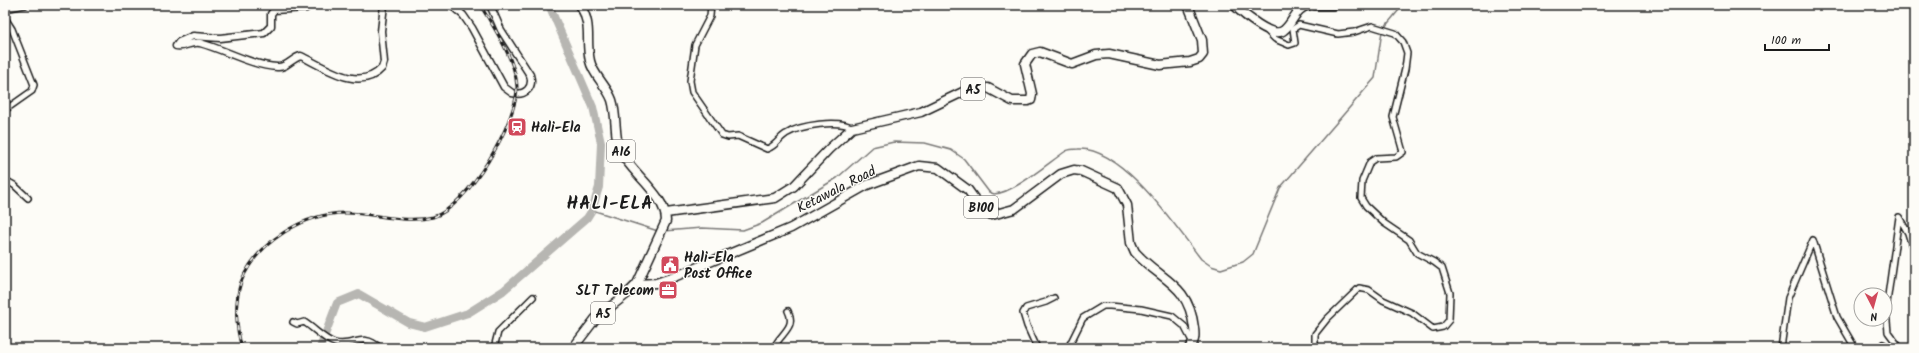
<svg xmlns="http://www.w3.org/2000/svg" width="1919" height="353" font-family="Kalam,sans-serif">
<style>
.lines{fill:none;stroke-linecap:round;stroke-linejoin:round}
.stream{stroke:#797876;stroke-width:1.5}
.river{stroke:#b7b6b2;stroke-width:8}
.minor-casing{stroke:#1c1c1c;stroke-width:8}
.tertiary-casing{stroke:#1c1c1c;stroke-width:9}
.primary-casing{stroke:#1c1c1c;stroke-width:11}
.trunk-casing{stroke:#1c1c1c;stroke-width:11}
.minor{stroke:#fdfcf7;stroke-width:5}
.tertiary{stroke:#fdfcf7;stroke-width:6}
.primary{stroke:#fdfcf7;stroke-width:8}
.trunk{stroke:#fdfcf7;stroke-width:8}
.rail-casing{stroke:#1c1c1c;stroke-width:3}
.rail{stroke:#fdfcf7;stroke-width:1.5;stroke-dasharray:4.5;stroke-linecap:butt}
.labels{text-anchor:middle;stroke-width:3;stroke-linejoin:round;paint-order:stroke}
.shield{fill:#fdfcf7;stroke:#605f5e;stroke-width:1}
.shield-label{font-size:13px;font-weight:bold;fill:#1c1c1c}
.poi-label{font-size:14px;font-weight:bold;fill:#1c1c1c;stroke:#fdfcf7;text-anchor:start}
.street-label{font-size:14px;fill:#1c1c1c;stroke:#fdfcf7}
.district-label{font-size:18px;font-weight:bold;letter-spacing:1px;fill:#1c1c1c;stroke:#fdfcf7}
</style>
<rect width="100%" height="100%" fill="#fdfcf7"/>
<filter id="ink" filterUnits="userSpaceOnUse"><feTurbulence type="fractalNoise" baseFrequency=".025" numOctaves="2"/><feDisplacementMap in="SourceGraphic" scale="8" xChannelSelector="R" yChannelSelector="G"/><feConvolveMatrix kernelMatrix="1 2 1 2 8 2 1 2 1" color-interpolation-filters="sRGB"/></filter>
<g filter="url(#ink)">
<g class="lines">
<path class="stream" d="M1384,28L1403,5
M592,210L658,231
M664,231L702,228L743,230L762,223L837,178L872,147L894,142L925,143L951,150L964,159L989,192L994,194C1014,193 1048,163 1066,151C1070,149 1074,149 1078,149C1122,146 1176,227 1201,259L1211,266L1221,269L1243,262L1253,254L1280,188L1375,78L1382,31"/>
<path class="river" d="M320,348L337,303L359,294L409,323L425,327L468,313L503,291L587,218L592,210L599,187L601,143L593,107L549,5"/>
<g class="minor-casing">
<path id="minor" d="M711,5L710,16L695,45L690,81L692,92L722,135L728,137L738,136L767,149C776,146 779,138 786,134C800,125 839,119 853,128
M5,9L25,5
M5,18L12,29L34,85L32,91L5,110
M1267,31L1275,39L1289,45L1295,43L1293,29L1299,25L1338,34L1354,32L1372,26L1395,33L1403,42L1407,53L1405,69L1393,117L1403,152L1396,157L1376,158L1370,162L1362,181L1361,198L1366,206L1384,223L1409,240L1417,253L1434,262L1442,268L1450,293L1449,320L1443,327L1433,329L1412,313L1383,300L1369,290L1359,288L1327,319L1315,334V348
M5,180L14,185L28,198
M293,322L297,324L304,322C314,328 324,340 335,343C354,348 362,331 380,348
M494,348L498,332L533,297
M774,348C779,334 797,328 788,311
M1037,348L1027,326L1023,313L1026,308L1046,302L1054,298
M1068,348L1083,318L1103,306H1110L1141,309L1172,316L1184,326L1193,343
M1781,348L1788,298L1813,240L1837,317L1855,348
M1881,348L1883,344L1890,348
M1900,348L1888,332L1886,310L1899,217L1908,233L1914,253"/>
</g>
<g class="tertiary-casing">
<path id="tertiary" d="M309,5L306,8L274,10L271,14V26L264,33L220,38L193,36L179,42L176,46C184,48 191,41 200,43C226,50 250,65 277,67C287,68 292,58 301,56C324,67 360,93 382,68L384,62L381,31L384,5
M451,5L463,15L472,28L504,87L512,93C525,96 534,88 530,75L501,30L490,5"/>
</g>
<g class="primary-casing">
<path id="primary" d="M637,284L656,283L674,277L791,228L867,185L919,166L938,168L968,190L984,212L992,215L1014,209L1061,174L1074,170L1081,171L1118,188L1127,205L1131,243L1135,252C1161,281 1189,283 1194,328C1195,336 1195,342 1189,348"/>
</g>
<g class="trunk-casing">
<path id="trunk" d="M1234,5C1242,13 1273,40 1284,30C1294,22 1295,8 1309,5
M1315,5H1333
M666,213L775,198L794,186L829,149L852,128L921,112L967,90L988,88L1012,101H1028L1031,100L1032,94L1025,64L1032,54L1040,52L1072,64L1096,55L1109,54L1160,65L1190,62L1199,59L1203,54L1202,40L1188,5
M573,348L596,318L628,293L637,284L666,221C666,195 632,174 620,151C614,138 617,115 612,100C607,86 593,75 590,61C585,39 593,26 580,5"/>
</g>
<use href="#minor" class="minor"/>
<use href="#tertiary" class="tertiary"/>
<use href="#primary" class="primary"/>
<use href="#trunk" class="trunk"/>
<g class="rail-casing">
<path id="rail" d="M242,348C236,328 234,303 241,282C257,242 304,213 346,213C375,213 405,224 433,217C468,207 517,122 517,87C516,61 494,27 480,5"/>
</g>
<use href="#rail" class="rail"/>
</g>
</g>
<defs>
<g id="station-square" transform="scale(1)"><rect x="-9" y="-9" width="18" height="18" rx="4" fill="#d1495b" stroke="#fdfcf7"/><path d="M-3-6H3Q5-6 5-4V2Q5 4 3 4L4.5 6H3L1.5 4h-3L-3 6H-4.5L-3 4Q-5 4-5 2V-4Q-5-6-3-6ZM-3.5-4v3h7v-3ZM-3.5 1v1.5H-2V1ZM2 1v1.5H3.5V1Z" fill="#fff"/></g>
<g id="civic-square" transform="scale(1)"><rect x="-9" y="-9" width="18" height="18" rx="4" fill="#d1495b" stroke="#fdfcf7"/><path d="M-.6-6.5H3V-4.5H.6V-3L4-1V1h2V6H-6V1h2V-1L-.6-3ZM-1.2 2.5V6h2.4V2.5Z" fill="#fff"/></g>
<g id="office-square" transform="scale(1)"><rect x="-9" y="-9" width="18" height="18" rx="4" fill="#d1495b" stroke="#fdfcf7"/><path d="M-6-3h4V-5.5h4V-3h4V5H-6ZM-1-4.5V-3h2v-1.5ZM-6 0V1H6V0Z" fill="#fff"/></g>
</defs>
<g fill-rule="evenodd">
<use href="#station-square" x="517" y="127"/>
<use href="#civic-square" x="670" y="265"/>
<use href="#office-square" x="668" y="290"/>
</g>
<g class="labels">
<g class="shield">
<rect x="961" y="78" width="24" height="22" rx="3"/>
<rect x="607" y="140" width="28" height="22" rx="3"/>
<rect x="964" y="196" width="34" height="22" rx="3"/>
<rect x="591" y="302" width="24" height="22" rx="3"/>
</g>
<g class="shield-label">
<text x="973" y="94">A5</text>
<text x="621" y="156">A16</text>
<text x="981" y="212">B100</text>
<text x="603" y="318">A5</text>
</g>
<g class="poi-label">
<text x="531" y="132">Hali-Ela</text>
<text x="684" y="262">Hali-Ela<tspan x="684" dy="16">Post Office</tspan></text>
<text x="654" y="295" text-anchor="end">SLT Telecom</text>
</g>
<g class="street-label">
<text transform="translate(836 189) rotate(-27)" y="5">Ketawala Road</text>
</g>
<g class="district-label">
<text x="610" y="209">HALI-ELA</text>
</g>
</g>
<rect width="1919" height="353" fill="none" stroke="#fdfcf7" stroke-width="20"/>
<rect x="10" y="10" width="1899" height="333" fill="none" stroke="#1c1c1c" stroke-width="1.5" filter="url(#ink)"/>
<g transform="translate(1873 307) rotate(174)"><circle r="19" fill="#fdfcf7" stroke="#a3a29f"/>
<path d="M0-3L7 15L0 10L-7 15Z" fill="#d1495b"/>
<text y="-6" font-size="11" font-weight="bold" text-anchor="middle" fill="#1c1c1c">N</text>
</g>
<path d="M1765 44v6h64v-6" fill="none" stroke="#1c1c1c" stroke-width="2"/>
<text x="1771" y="44" font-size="12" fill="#1c1c1c" stroke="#fdfcf7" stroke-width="3" paint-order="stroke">100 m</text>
</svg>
